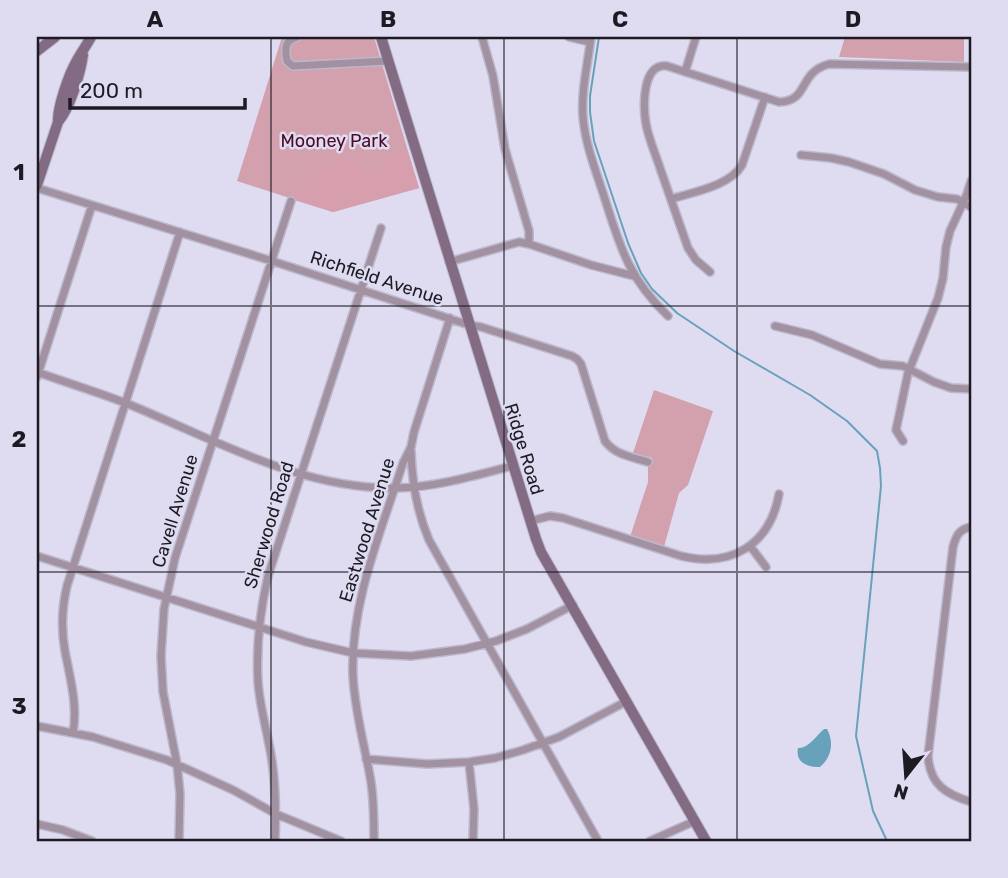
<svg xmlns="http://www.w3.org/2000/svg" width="1008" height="878" font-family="Rubik,sans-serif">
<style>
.green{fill:#d3a1ae}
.forest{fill:#d79eae}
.water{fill:#68a2ba}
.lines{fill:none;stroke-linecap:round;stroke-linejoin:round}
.stream{stroke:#68a2ba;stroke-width:2}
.street-casing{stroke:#bcb8cc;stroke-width:10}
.secondary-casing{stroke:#bcb8cc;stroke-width:12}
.street{stroke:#a291a1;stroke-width:7}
.secondary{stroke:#846b84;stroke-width:10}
.grid{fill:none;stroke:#1c1b23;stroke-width:2;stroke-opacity:0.55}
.labels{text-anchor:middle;stroke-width:5;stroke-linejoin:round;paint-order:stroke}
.park-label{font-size:18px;fill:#4d0a26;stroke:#dfdbf1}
.street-label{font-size:18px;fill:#1c1b23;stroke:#dfdbf1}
.neatline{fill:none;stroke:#1c1b23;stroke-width:2.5}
.grid-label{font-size:23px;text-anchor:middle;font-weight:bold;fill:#1c1b23}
</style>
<rect width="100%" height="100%" fill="#dfdbf1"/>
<path class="green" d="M282,37H374L419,188L333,212L237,181Z
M845,37H964V62L839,57Z
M654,390L713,411L688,485L679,493L664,547L630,537L648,482V467L652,458L633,453Z"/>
<path class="forest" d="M401,152H408L419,188L333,212L294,200C297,183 323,163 339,161C345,160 351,161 356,161L361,169L366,172C371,170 379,168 382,165C390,157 390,154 401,152Z"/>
<path class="water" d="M824,729H827C834,742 832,757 820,767C808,768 795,762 798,748C808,749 816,736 824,729Z"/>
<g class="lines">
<path class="stream" d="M599,37L590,96V112L594,141L628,243L641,273L652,289L677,313L734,351L810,395L847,421L877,451L880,468L881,486L856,736L873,811L887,841"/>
<g class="street-casing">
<path id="street" d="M297,37C284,40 285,50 287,61L293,66L388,61
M482,37L493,76L505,149L529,231V244
M569,37L590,42
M591,37C588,63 581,90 583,117C585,142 594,166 602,190C619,242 626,276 668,316
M685,72L696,37
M801,155L831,158L849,162L884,174L915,190L938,197L957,199L971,207
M37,188L272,261L469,325L481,327L572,356L577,359L581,364L605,441C615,455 632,457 648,462
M671,199C693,192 730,186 742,165L765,97
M449,262L519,242L529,244L591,265L634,276
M710,272L696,260L688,248C679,222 670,196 661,171C656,155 649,140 646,124C643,106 642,63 667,66L779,102C810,101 797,73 829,64L971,67
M775,326L812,335L880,364L903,366L934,382L951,388L971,389
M37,372C67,383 98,392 128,404C214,439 301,490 397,488C436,487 474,476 512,466
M37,377L92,205
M903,441L896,430L908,373L938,298L943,278L946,247L950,231L967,194L971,181
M411,451C412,482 417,512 429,540L598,841
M530,521L550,516L563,518L681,556C731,568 770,545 779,494
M971,527C959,529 956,536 953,547L928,756C930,785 946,794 971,802
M750,546L766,567
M37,556L306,642L353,653L411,656L465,649L496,641L527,629L573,605
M37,726L93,737L167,760L233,790L276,814L341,841
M73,733C78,705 70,678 65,651C61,629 62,607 67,586L180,232
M366,759L427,764L469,762L495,758L523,750L559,737L627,701
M469,762L474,809L473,841
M37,824L63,830L92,841
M179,841L180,794L177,764L163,692L161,656L164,609L175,558L291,201
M275,841C276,814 276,788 272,761C268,734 260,709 258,682C256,646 260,611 268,576L381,228
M374,841C374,821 374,802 371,782C365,746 355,714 353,676C350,603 381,532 403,463L411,447L414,432L450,318
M650,841L695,821"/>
</g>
<g class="secondary-casing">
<path id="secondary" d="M381,37L536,539L541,552L706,841
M37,51L55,37
M58,122C70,108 80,75 83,55
M37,185L58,122C57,108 69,74 76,62C81,53 86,46 91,37"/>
</g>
<use href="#street" class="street"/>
<use href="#secondary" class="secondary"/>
</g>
<path class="grid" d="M271,37V841M504,37V841M737,37V841M37,306H971M37,572H971"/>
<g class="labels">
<g class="park-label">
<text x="334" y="147">Mooney Park</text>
</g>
<g class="street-label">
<text transform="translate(377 278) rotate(18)" y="6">Richfield Avenue</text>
<text transform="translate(524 449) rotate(73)" y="6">Ridge Road</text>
<text transform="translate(175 511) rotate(-73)" y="6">Cavell Avenue</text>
<text transform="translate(269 525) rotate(-73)" y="6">Sherwood Road</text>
<text transform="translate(367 530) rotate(-73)" y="6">Eastwood Avenue</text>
</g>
</g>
<rect width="1008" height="878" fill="none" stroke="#dfdbf1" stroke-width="77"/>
<g transform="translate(906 776) rotate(197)" stroke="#dfdbf1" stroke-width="5" paint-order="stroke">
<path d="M0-5L12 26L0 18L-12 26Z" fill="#1c1b23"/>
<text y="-10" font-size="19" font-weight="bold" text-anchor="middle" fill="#1c1b23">N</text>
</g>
<path d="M70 98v10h175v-10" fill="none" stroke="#1c1b23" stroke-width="3.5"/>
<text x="80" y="98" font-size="21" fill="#1c1b23" stroke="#dfdbf1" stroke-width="5" paint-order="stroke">200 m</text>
<rect x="38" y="38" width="932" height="802" class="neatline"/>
<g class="grid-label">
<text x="155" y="27">A</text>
<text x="388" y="27">B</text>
<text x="620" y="27">C</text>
<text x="853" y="27">D</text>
<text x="19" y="180">1</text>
<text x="19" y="447">2</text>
<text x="19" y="714">3</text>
</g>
</svg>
